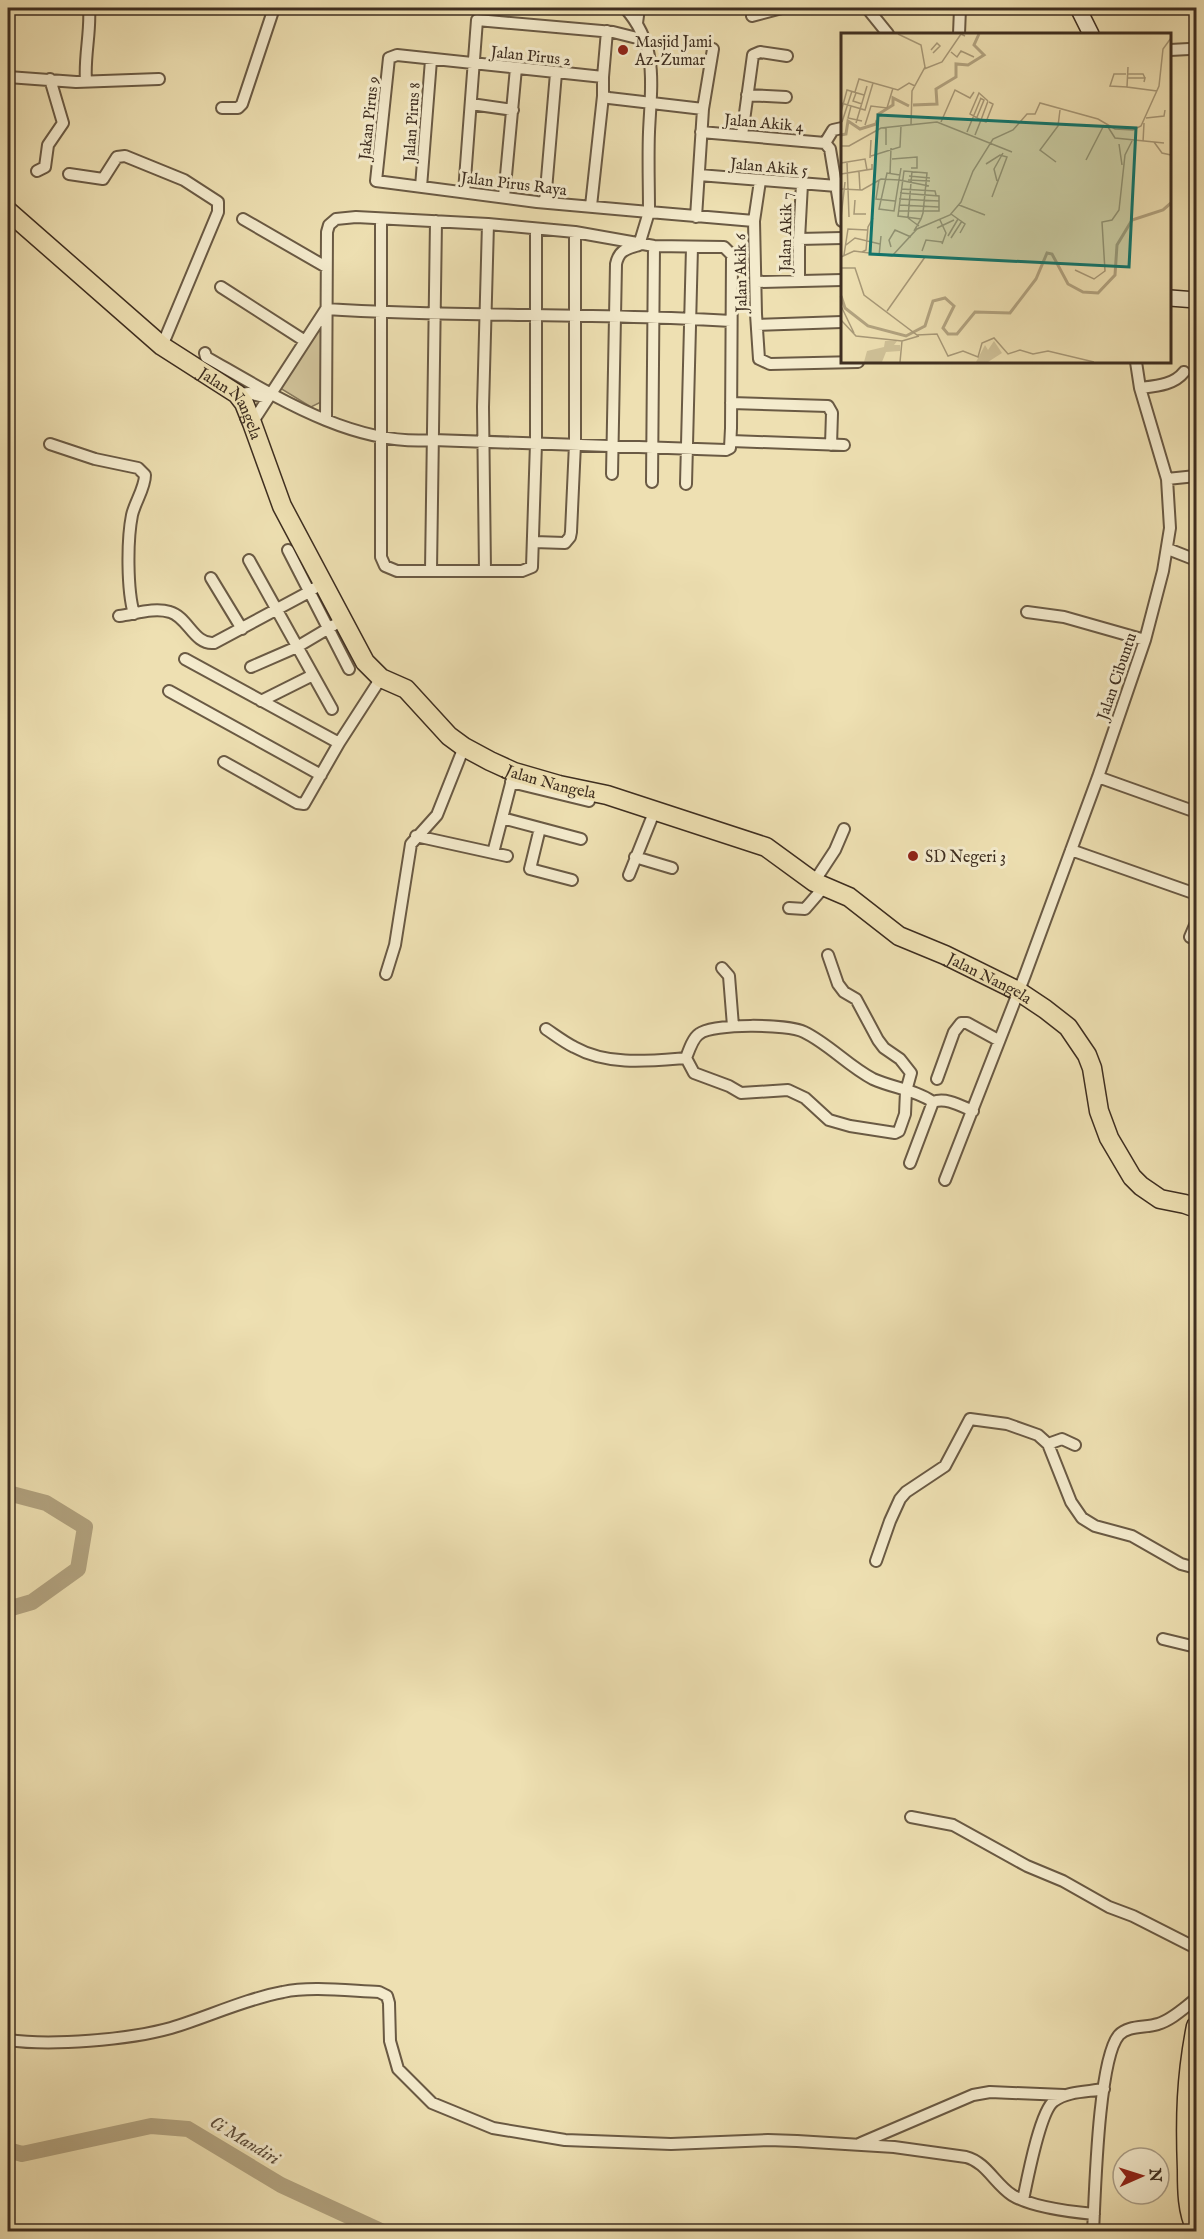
<svg xmlns="http://www.w3.org/2000/svg" width="1204" height="2239" font-family="'IM FELL English',serif">
<style>
.green{fill:#d0c299;stroke:#87785c;stroke-width:1.5}
.lines{fill:none;stroke-linecap:round;stroke-linejoin:round}
.river{stroke:#b2a380;stroke-width:16}
.street-casing{stroke:#6a5a44;stroke-width:14}
.secondary-casing{stroke:#3e2e20;stroke-width:18}
.primary-casing{stroke:#3e2e20;stroke-width:21}
.street{stroke:#f4ebcd;stroke-width:10}
.secondary{stroke:#f4ebcd;stroke-width:15}
.primary{stroke:#eee0b2;stroke-width:18}
.poi-dot{fill:#8f2418;stroke:#f4ebcd;stroke-width:2}
.labels{text-anchor:middle;stroke-width:6;stroke-linejoin:round;paint-order:stroke}
.poi-label{font-size:16px;fill:#3e2e20;stroke:#f4ebcd;text-anchor:start}
.street-label{font-size:16px;fill:#3e2e20;stroke:#f4ebcd}
.water-label{font-size:18px;font-style:italic;fill:#5b4b38;stroke:#f4ebcd}
.inset-river{fill:none;stroke:#b2a380;stroke-width:3}
.inset-road{fill:none;stroke:#a89978;stroke-width:1.5}
.view{fill:#0f766e;fill-opacity:0.15;stroke:#0f766e;stroke-width:3}
.inset-edge{fill:none;stroke:#3e2e20;stroke-width:3}
</style>
<rect width="100%" height="100%" fill="#eee0b2"/>
<filter id="stains"><feTurbulence type="fractalNoise" baseFrequency=".00333" numOctaves="4"/><feColorMatrix values="0 0 0 0 .2 0 0 0 0 .09 0 0 0 0 .02 0 0 0 .5 -.17"/></filter>
<radialGradient id="worn" r=".72"><stop offset=".6" stop-color="#630" stop-opacity="0"/><stop offset="1" stop-color="#630" stop-opacity=".3"/></radialGradient>
<path class="green" d="M320,322L323,324V401L311,407L280,388Z"/>
<g class="lines">
<path class="river" d="M8,1493L46,1503L85,1527L78,1569L32,1602L8,1609
M8,2150L22,2154L151,2126L188,2129L281,2185L383,2232"/>
<g class="street-casing">
<path id="street" d="M309,8H311
M625,8C659,46 651,85 649,132C648,158 649,185 649,212L754,221
M867,8L888,34
M752,16L782,8
M637,23L639,8
M959,34L960,8
M1170,50L1189,49
M8,77L76,82L159,79
M603,77L607,31
M86,81C84,56 91,32 89,8
M747,95L786,97
M471,104L513,110
M222,108H238L242,104L274,8
M703,109L713,49
M701,132L825,143
M742,135L753,55L760,52L787,56
M825,143L830,149L842,221
M825,143L833,130L842,128
M37,171L45,167L48,145L63,123L50,79
M69,174L103,179L117,157L125,156L184,180L218,202V212L162,346
M699,175L837,186
M760,181L754,221L756,314L759,359L770,364L858,362
M421,187L431,60
M464,192L477,20L613,32L645,40
M504,197L516,68
M545,202L556,73
M591,206L603,96
M243,219L326,267
M381,219V557L385,566L397,571H522L532,567L536,443V230
M799,239L842,238
M799,281V239L802,184
M757,282L842,280
M221,287L305,341
M757,325L842,322
M205,353L206,357C273,395 353,447 433,440L726,450L730,448L731,428L732,255L724,247L654,246L575,232L488,224L356,217L336,219L329,225L327,232L326,420
M1140,388C1156,386 1174,385 1184,372
M237,394L249,393L267,398
M731,403L828,406L832,413L831,445
M252,423L326,309C461,318 596,312 731,321
M731,441L844,445
M50,444L95,459L138,468L145,475C145,488 135,502 132,515C127,540 127,590 134,614
M612,474L616,264C619,250 626,249 639,245L649,212L537,202L376,181L389,58L397,55L603,77V96L609,98L703,109L696,217
M1167,479L1196,476
M652,482L654,246
M686,484L692,247
M534,542L565,543L570,537L571,532L575,444V232
M1168,549L1196,560
M288,550L349,669
M249,560L332,709
M431,570L436,221
M485,570L483,407L488,224
M211,578L242,629
M1027,612L1064,617L1145,640
M119,616C135,614 154,607 170,612C188,617 194,645 214,643L309,592L322,583
M185,659L339,743
M251,667L297,647L334,625
M169,691L321,775
M261,701L313,675
M224,762L297,803L304,804L339,743L381,678
M1098,777L1196,812
M511,782L589,801
M502,818L581,839
M540,828L530,869L572,880
M416,836L507,856
M1071,850L1196,894
M493,853L514,772
M635,857L672,868
M629,875L655,810
M814,882L835,850L844,829
M789,908L805,909L824,887
M1196,923L1190,937L1196,939
M828,955L838,984L844,992L856,999L878,1040L884,1048L900,1059L911,1073L906,1091L905,1114L899,1131L895,1133L850,1126L829,1120L805,1098L788,1090L741,1093L729,1086L694,1073L686,1058C689,1050 693,1038 699,1034C713,1023 788,1024 804,1032C829,1044 848,1066 873,1079C893,1088 916,1090 933,1102
M722,968L729,976L733,1026
M386,974L395,945L411,844L437,815L464,747
M546,1029C555,1035 564,1042 574,1047C608,1066 649,1061 686,1058
M937,1079L954,1032L961,1023H967L998,1040
M910,1163L933,1102C946,1097 961,1106 973,1111
M945,1180L1025,975L1098,777L1145,640L1163,571L1170,528L1167,479L1140,388L1136,362
M1048,1444L1062,1439L1075,1445
M876,1561L890,1521L900,1499L906,1492L945,1466L970,1419L1007,1424L1038,1435L1048,1444L1071,1502L1082,1518L1095,1526L1132,1536L1181,1564L1196,1568
M1163,1639L1196,1647
M911,1817L953,1825L1027,1866L1063,1881L1109,1907L1133,1916L1196,1948
M8,2040C51,2046 128,2040 171,2028C208,2017 245,1999 283,1992C310,1986 351,1991 379,1992L387,1996L389,2003L390,2041L398,2069L432,2103L493,2128L565,2140L671,2144L768,2140L797,2141L894,2147L966,2157C986,2162 995,2184 1012,2195C1031,2207 1072,2212 1094,2214
M861,2143L973,2095L990,2092L1064,2095
M1023,2200C1027,2181 1040,2111 1054,2101C1067,2091 1088,2092 1104,2089
M1093,2232C1095,2196 1098,2059 1119,2035C1128,2025 1146,2028 1158,2024C1172,2020 1185,2007 1196,1999"/>
</g>
<g class="secondary-casing">
<path id="secondary" d="M1078,8L1091,34
M1170,298L1196,300"/>
</g>
<g class="primary-casing">
<g id="primary">
<path id="s1" d="M8,211L162,346L237,394L244,403L252,423L282,506L365,662L381,678L406,689L449,736L464,747L490,761L514,772L559,785L607,795L766,847L814,882L849,897L899,936L945,955L1018,991L1045,1009L1068,1027L1087,1055L1092,1068L1099,1111L1109,1138L1132,1177L1141,1186L1160,1199L1185,1204L1196,1208"/>
<path d="M1196,2026C1186,2077 1185,2118 1187,2170C1187,2189 1187,2212 1196,2229"/>
</g>
</g>
<use href="#street" class="street"/>
<use href="#secondary" class="secondary"/>
<use href="#primary" class="primary"/>
</g>
<g class="poi-dot">
<circle cx="623" cy="50" r="6"/>
<circle cx="913" cy="856" r="6"/>
</g>
<g class="labels">
<g class="poi-label">
<text x="635" y="47">Masjid Jami<tspan x="635" dy="18">Az-Zumar</tspan></text>
<text x="925" y="862">SD Negeri 3</text>
</g>
<g class="street-label">
<text transform="translate(531 55) rotate(6)" y="6">Jalan Pirus 2</text>
<text transform="translate(368 118) rotate(-84)" y="6">Jakan Pirus 9</text>
<text transform="translate(411 122) rotate(-86)" y="6">Jalan Pirus 8</text>
<text transform="translate(764 122) rotate(5)" y="6">Jalan Akik 4</text>
<text transform="translate(769 166) rotate(5)" y="6">Jalan Akik 5</text>
<text transform="translate(514 183) rotate(7)" y="6">Jalan Pirus Raya</text>
<text transform="translate(785 232) rotate(-89)" y="6">Jalan Akik 7</text>
<text transform="translate(740 273) rotate(-91)" y="6">Jalan Akik 6</text>
<text dy="6" stroke="none"><textPath href="#s1" startOffset="297">Jalan Nangela</textPath></text>
<text transform="translate(1116 676) rotate(-71)" y="6">Jalan Cibuntu</text>
<text dy="6" stroke="none"><textPath href="#s1" startOffset="818">Jalan Nangela</textPath></text>
<text dy="6" stroke="none"><textPath href="#s1" startOffset="1304">Jalan Nangela</textPath></text>
</g>
<g class="water-label">
<text transform="translate(245 2140) rotate(31)" y="6">Ci Mandiri</text>
</g>
</g>
<g transform="translate(841 33)">
<rect width="330" height="330" fill="#eee0b2"/>
<path d="M44,308H56L53,312H59V318L45,319L41,329H23L26,318L43,314ZM153,308L161,320L147,329H135L144,312L147,317Z" fill="#d0c299"/>
<path class="inset-river" d="M72,72L96,71L95,56L115,44V31L127,32L143,22L133,12L138,1M36,82L52,72V65L68,73M0,102L5,101L7,88L19,96L35,91L36,87M0,263L4,275L27,293L65,303L84,293L92,268L104,265L113,273L102,295L107,301H116L134,279L169,280L195,246L206,220L211,221L227,251L242,259L257,260L274,242L276,212L291,187L322,177L330,170"/>
<path class="inset-road" d="M57,1L80,12L84,34L71,58L70,92M90,17L96,10L99,13L92,20M110,19L116,24L120,18L133,24M287,34L286,54L316,58M83,36L101,29L120,1L124,3M285,41H273L269,53L286,54M286,41H302L304,45M286,45H304L303,49M14,59L18,46L57,57L68,50L74,53M15,60L12,68L21,71M0,70L24,77L32,50M10,73L7,85L21,88M0,79L6,57L23,62M136,84L143,67L139,65M305,85L323,83L324,77M140,87L145,89L152,71L148,69M140,87L147,68M1,89L11,58M100,89L114,57L129,65L133,59M15,90L26,53M24,92L30,73L46,75L52,55M45,94V112M267,94L274,105L323,110M126,99L140,65M134,102L140,87L129,81L138,60L147,68M302,109L303,90M313,109L321,120L330,122M278,111L281,132M0,113H8L40,95L96,89L171,119M30,123L59,114L60,93M29,125L30,107M51,126L76,124V135H70M245,127L263,92M6,129L8,184M215,129L199,117L217,93L219,77M0,130L24,126L26,137M145,131L159,122L166,124L151,164M71,138L67,185L78,193M18,139L19,157M0,141L31,136V131M49,141L50,115M59,142L46,140L38,176L53,178L58,147L88,153M68,143L89,145M38,147L35,166L54,168M67,147L89,148M156,148L153,136L162,120M0,156L21,157L40,146L58,147L60,135M60,156L94,158L95,162M58,166L98,168M14,167L13,181H25M58,172L98,174M118,172L144,182M57,178H98V163L59,160M110,181L124,191L119,200M0,185L4,149M99,187L105,200L101,211M96,195L113,187M73,198L80,186L82,180L86,140L63,138L57,183L80,186M107,203L117,186M110,205L121,188M5,212L14,205L39,211M50,214L48,207L54,197L70,204M81,218L85,207L101,209M21,219L25,217L27,194L32,185M3,222L7,196L26,197M38,223L40,203M0,224L13,218L51,223L76,196L109,182L120,169L132,138L152,106L172,97L186,81H194L199,70L257,86L274,96L292,97L300,93L318,53L322,16L330,5M0,235H14L23,262L76,302L96,301L107,323L122,318L137,324L141,310L153,305L167,321L179,317L192,321L207,318L253,329M234,237L253,246L264,238L261,189L271,187L278,177L284,122L291,108M0,273L13,300M46,278L84,224M0,287L15,303L61,308L78,303M59,329L61,308"/>
<path class="view" d="M37,82L295,95L288,234L29,221Z"/>
<rect width="330" height="330" class="inset-edge"/>
</g>
<rect width="1204" height="2239" fill="none" stroke="#eee0b2" stroke-width="30"/>
<rect x="9" y="9" width="1186" height="2221" fill="none" stroke="#3e2e20" stroke-width="3"/>
<rect x="15" y="15" width="1174" height="2209" fill="none" stroke="#3e2e20" stroke-width="1.5"/>
<g transform="translate(1141 2176) rotate(87)"><circle r="28" fill="#f4ebcd" stroke="#ab9f88" stroke-width="1.5"/>
<path d="M0-4.5L10 22L0 15L-10 22Z" fill="#8f2418"/>
<text y="-9" font-size="16" font-weight="bold" text-anchor="middle" fill="#3e2e20">N</text>
</g>
<rect width="100%" height="100%" filter="url(#stains)"/>
<rect width="100%" height="100%" fill="url(#worn)"/>
</svg>
